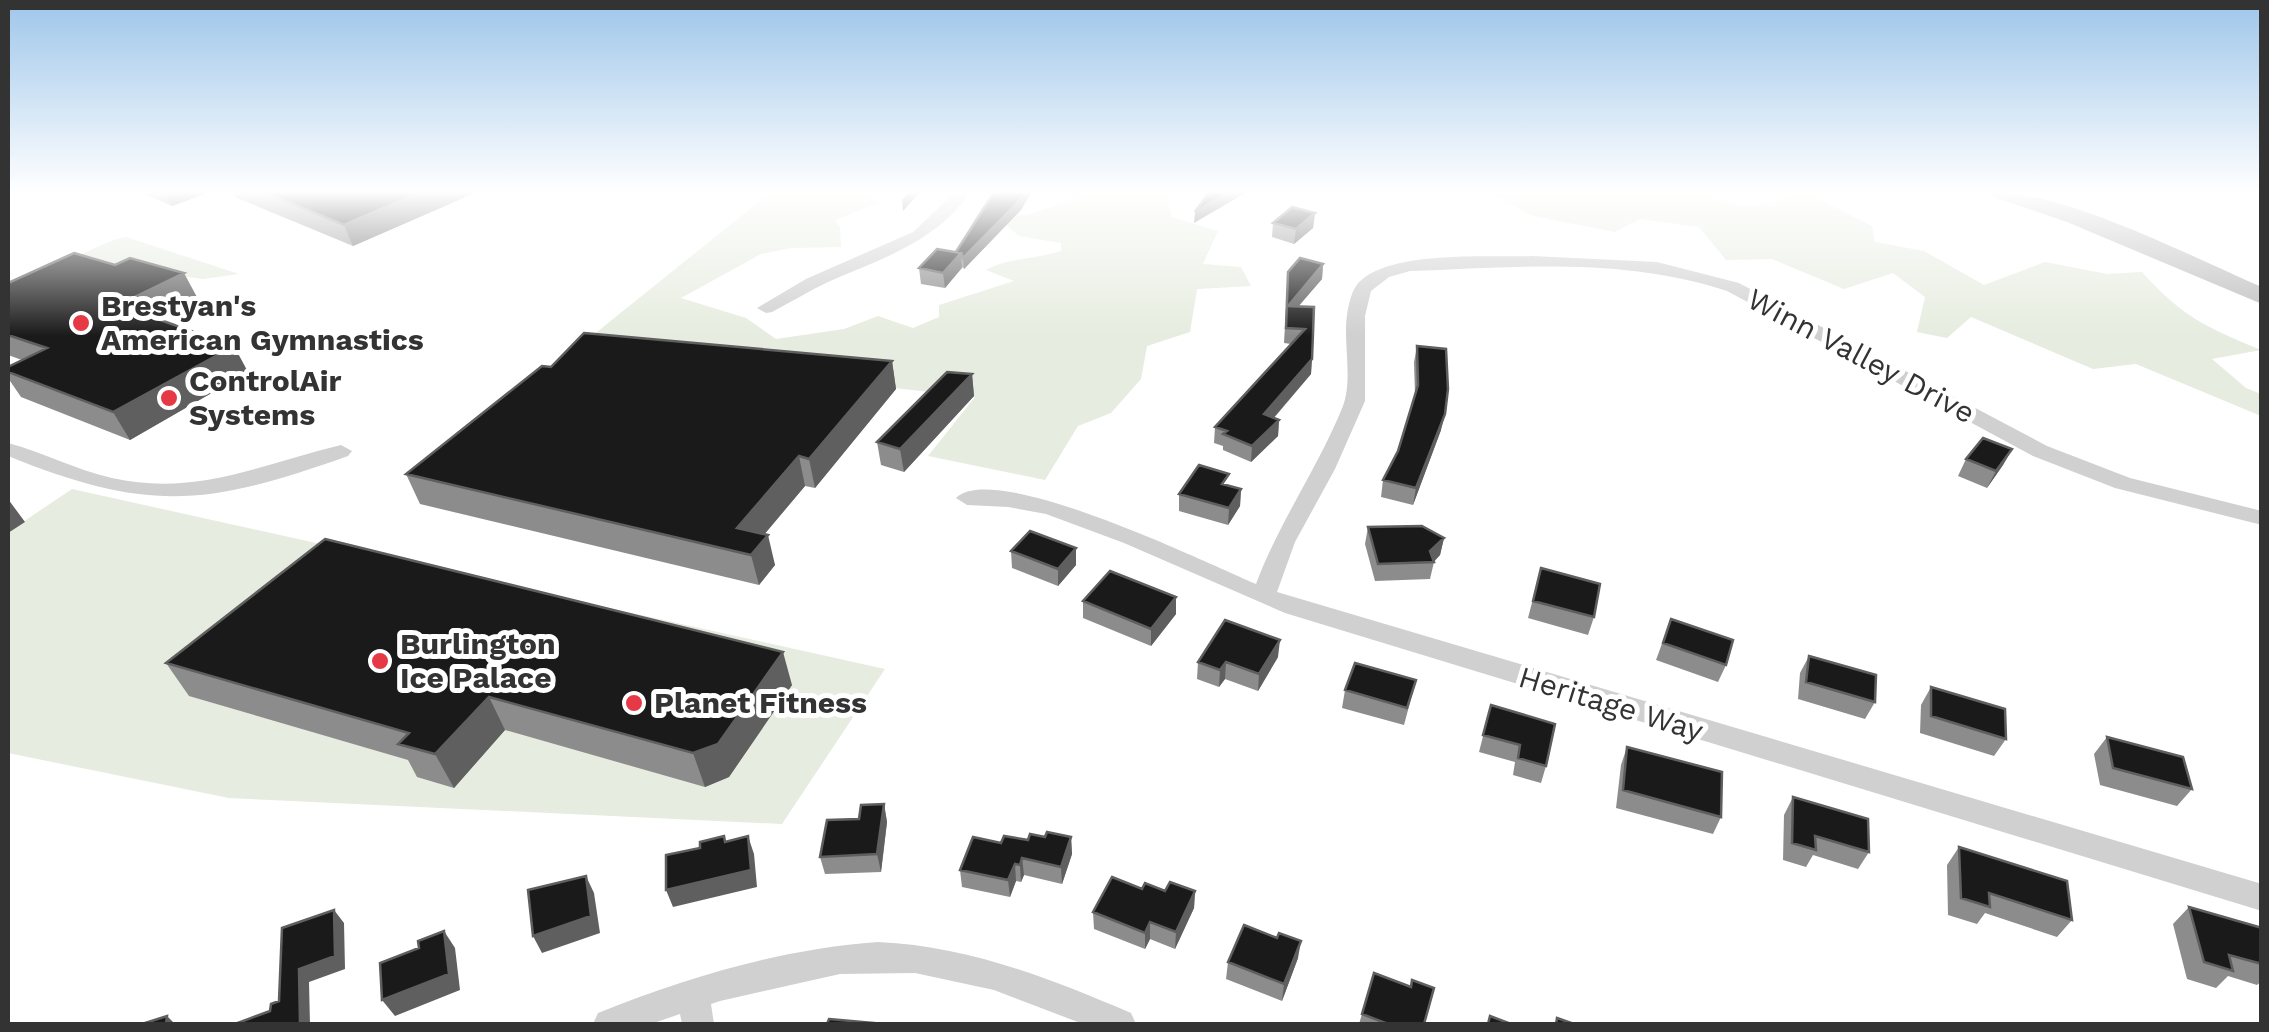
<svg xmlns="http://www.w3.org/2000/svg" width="2269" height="1032" font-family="'Work Sans',sans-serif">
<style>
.green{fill:#e6ecdf}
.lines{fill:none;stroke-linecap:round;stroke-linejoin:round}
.street{fill:#d0d0d0;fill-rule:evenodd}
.secondary{fill:#bdbdbd;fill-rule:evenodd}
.wall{fill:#8c8c8c}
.shaded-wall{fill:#5f5f5f}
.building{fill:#1a1a1a;stroke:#5f5f5f;stroke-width:2.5}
.poi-dot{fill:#e63946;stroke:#fff;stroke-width:4}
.labels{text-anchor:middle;stroke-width:10;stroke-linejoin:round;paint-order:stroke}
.poi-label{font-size:30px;font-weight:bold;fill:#333;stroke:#fff;text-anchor:start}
.street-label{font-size:30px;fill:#333;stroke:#fff}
</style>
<rect width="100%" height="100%" fill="#fff"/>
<path class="green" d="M771,192H867L879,203L835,220L840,227L841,247L791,248L761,254L681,298L746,318L776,339L844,329L878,316L913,328L939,317V305L1014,281L986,270C1005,258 1037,259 1061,251V243L1019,236L1006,225L983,226L974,220L979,213L1027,215L1075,199L1065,192H1166L1172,217L1218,231L1203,264L1241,267L1251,286L1197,289L1190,332L1147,346L1141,379L1111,413L1078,426L1045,480L928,456L975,397L597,355L587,340Z
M1480,192H1703C1745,216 1763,204 1805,192L1872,226L1875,242L1924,251L1984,285L2045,262L2107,274L2142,272C2182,317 2208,328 2261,350L2212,359L2246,388L2261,394V416L2136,364L2093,369L1971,317L1947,338L1917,332L1925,297L1893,273L1844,289L1772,259L1726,260L1699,227L1640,219L1615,232L1533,216L1490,193Z
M126,237L239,274L203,279L66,261C86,254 106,240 126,237Z
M72,489L885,669L782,824L229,798L8,753V532Z"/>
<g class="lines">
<path class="street" d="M955,192H971C934,243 883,258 828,282C809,291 791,302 772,312L766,313L757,308L806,279L913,232Z
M1532,256L1657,262L1739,283L2047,446L2130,478L2262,511V525L2115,488L2033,456L1727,291C1624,257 1517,267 1410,271L1389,277L1371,291L1365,316V401L1335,469L1295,542L1277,592L2262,884V911L1285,613L1124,543L1046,514L1008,507L967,505L956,498C993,459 1209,564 1256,584C1279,522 1318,468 1343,406C1353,379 1343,343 1347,315C1348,307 1351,293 1356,286C1384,249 1489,258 1532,256Z
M8,443C43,452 76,470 112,478C195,497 262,464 341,445L352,451L348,456C207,506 149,513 8,456Z
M878,942C968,946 1049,978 1131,1013L1136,1024H1083L994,990L915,973L840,974L720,1001L711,1004L714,1024H682L680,1014L651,1024H593L598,1013C688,977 781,949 878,942Z"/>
<path class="secondary" d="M1991,192C2068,192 2187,255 2262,287V304L2067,222L1994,197Z"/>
</g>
<path class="wall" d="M140,192H210L172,206Z
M233,192H477L353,246L235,197Z
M1031,193L1021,210L964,269L962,267L945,288L921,284L919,268L956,252Z
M1315,213L1313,228L1294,244L1272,237L1273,223Z
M1323,264L1322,279L1298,306L1314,307L1311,374L1274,418L1279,420L1278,436L1251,462L1223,450V446L1214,443L1215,427L1291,344L1284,343L1288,272Z
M8,283L198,299L158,319L248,372L130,440L21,397L8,378V367L22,360L8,355Z
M1417,346L1441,430L1413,505L1381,497L1383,480L1398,451L1415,394L1414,362Z
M892,361L896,389L815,488L805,486L764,534L775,565L759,585L420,504L406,474L551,367Z
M972,374L974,396L904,472L881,465L877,442Z
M2012,449L2003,465L1987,488L1958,476L1966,459Z
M1229,486L1241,489L1240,506L1228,525L1179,511V494Z
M1368,527L1444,538L1440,555L1434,562L1430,579L1375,581L1365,544Z
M1076,548V565L1058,586L1012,568L1011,551Z
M1541,568L1594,617L1588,635L1528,618Z
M1176,597V614L1151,646L1083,618V601Z
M1671,619L1726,665L1718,682L1656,660Z
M1809,656L1875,702L1865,719L1798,699L1800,673Z
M1278,657L1258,691L1225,679L1219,687L1197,679L1198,662Z
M166,663L792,685L729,777L705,787L505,730L454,788L417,777L408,760L189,696Z
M1416,680L1404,725L1342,708L1345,690Z
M1931,687L2006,739L1994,756L1920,733L1921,705Z
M1491,705L1546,766L1541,783L1513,775L1515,762L1479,752Z
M2107,737L2192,789L2177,806L2100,785L2094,754Z
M1627,747L1721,817L1713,834L1616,808L1621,765Z
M1793,797L1869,852L1858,869L1813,855L1806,867L1783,860L1784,815Z
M884,804L887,822L881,872L825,874L820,857L859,819Z
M1045,837H1071L1072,854L1062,884L1024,875L1021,882L1016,881L1010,897L962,887L960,870L1028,840Z
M1959,847L2072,920L2057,937L1985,913L1977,924L1948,915L1947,865Z
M1142,889L1195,891L1194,908L1175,949L1150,939L1145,949L1094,929L1093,912Z
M2189,907L2262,928V981L2257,985L2228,976L2216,988L2187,979L2173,924Z
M1298,958L1282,1001L1226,979L1228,962Z
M1362,1014L1424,1024H1359Z"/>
<path class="shaded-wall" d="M164,192H210L172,206Z
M421,192H477L353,246L344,225Z
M909,192H920L903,211L902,200Z
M1025,192H1031V193L1021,210L964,269L963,258Z
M1229,192H1247L1194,223L1195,212Z
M1315,213L1313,228L1294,244L1296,229Z
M961,253L962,268L945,288L943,273Z
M1323,264L1322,279L1286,321L1288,306Z
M184,273L198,299L133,332L118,305Z
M234,346L248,372L130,440L113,412Z
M1312,359L1311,374L1263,430L1264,414Z
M892,361L896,389L815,488L809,459Z
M972,374L974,396L904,472L900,449Z
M1445,414L1441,430L1413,505L1416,488Z
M1279,420L1278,436L1251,462L1252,446Z
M2012,449L2003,465L1987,488L1996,471Z
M799,456L805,486L748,554L737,528Z
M1241,489L1240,506L1228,525L1229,508Z
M8,499L25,522L8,533Z
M768,535L775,565L759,585L751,555Z
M1444,538L1440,555L1433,562L1430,551Z
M1076,548V565L1058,586V569Z
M1176,597V614L1151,646V629Z
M1280,640L1278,657L1258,691L1259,674Z
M783,652L792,685L729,777L705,787L693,753Z
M1226,662L1225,679L1219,687L1220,670Z
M489,697L505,730L454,788L435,754Z
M884,804L887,822L881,872L877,854Z
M748,836L754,854L757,887L673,907L666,890Z
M1071,837L1072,854L1062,884L1061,867Z
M1022,858L1024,875L1021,882L1020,865Z
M1015,864L1016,881L1010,897L1008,880Z
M586,876L594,893L600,933L542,953L533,936Z
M1195,891L1194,908L1175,949L1176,932Z
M334,910L344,923L345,969L309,982L310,1024H300L299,969Z
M1150,922V939L1145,949V933Z
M444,931L455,948L460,990L395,1016L382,1000Z
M1301,941L1298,958L1282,1001L1284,984Z
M167,1016L175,1024H166Z"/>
<path class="building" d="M264,192H421L344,225Z
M994,192H1025L1020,200L963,258L961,253L956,252Z
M1209,192H1229L1195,212Z
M1292,207L1315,213L1296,229L1273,223Z
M937,249L961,253L943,273L919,268Z
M74,253L115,265L130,258L184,273L118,305L234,346L113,412L8,372V367L47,348L8,335V283Z
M1300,258L1323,264L1288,306L1314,307L1312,359L1264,414L1279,420L1252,446L1223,434L1227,431L1215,427L1305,329L1286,328L1288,272Z
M584,333L892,361L809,459L799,456L737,528L768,535L751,555L406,474L542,366L551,367Z
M1417,346L1446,349L1448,389L1445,414L1416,488L1383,480L1398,451L1418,385Z
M947,372L972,374L900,449L877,442Z
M1983,438L2012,449L1996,471L1966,459Z
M1199,465L1229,474L1222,484L1241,489L1229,508L1179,494Z
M1422,526L1444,538L1430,551L1434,562L1378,564L1368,527Z
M1030,531L1076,548L1058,569L1011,551Z
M325,539L783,652L718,744L693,753L489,697L435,754L398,744L409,733L166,663Z
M1541,568L1600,584L1594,617L1533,601Z
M1110,571L1176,597L1151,629L1083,601Z
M1671,619L1733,640L1726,665L1663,643Z
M1225,620L1280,640L1259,674L1226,662L1220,670L1198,662Z
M1809,656L1876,675L1875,702L1806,682Z
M1355,663L1416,680L1407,708L1345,690Z
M1931,687L2005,709L2006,739L1931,716Z
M1491,705L1555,724L1546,766L1518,758L1520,745L1483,735Z
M2107,737L2183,757L2192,789L2113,768Z
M1627,747L1722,772L1721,817L1623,790Z
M1793,797L1868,819L1869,852L1815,836L1816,850L1792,843Z
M884,804L877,854L820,857L827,820L859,819L861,805Z
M1047,832L1071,837L1061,867L1022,858L1020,865L1015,864L1008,880L960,870L973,837L1001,843L1004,836L1028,840L1030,834L1045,837Z
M724,836L725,842L748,836L751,870L666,890V855L700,848V842Z
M1959,847L2067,881L2072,920L1989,893L1990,907L1961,898Z
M586,876L591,916L533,936L528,890Z
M1112,877L1142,889L1145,883L1165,891L1170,882L1195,891L1176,932L1150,922L1145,933L1093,912Z
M2189,907L2262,928V964L2229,955L2233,971L2204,962Z
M334,910L335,956L299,969L300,1024H235L270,1011L271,1004L279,1001L282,928Z
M1244,925L1277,938L1279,933L1301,941L1284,984L1228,962Z
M444,931L449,974L382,1000L380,963L419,948L418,941Z
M1374,973L1411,987L1412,980L1434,988L1424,1024H1388L1362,1014Z
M167,1016L166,1024H142Z
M1490,1016L1511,1024H1488Z
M1557,1018L1574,1024H1556Z
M829,1019L885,1024H827Z"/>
<linearGradient id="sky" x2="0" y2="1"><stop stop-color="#9ec6ea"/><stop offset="0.57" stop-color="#fff"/><stop offset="1" stop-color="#fff" stop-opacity="0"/></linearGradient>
<rect width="2269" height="336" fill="url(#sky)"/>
<g class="poi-dot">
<circle cx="81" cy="323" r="10"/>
<circle cx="169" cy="398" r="10"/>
<circle cx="380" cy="661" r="10"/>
<circle cx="634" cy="703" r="10"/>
</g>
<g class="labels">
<g class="poi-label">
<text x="101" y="316">Brestyan's<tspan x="101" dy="34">American Gymnastics</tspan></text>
<text x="189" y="391">ControlAir<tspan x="189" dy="34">Systems</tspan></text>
<text x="400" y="654">Burlington<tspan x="400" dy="34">Ice Palace</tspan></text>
<text x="654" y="713">Planet Fitness</text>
</g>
<g class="street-label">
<text transform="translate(1861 356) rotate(28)" y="10">Winn Valley Drive</text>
<text transform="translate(1611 704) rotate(17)" y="10">Heritage Way</text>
</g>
</g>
<rect width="2269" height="1032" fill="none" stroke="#333333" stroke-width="20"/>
</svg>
